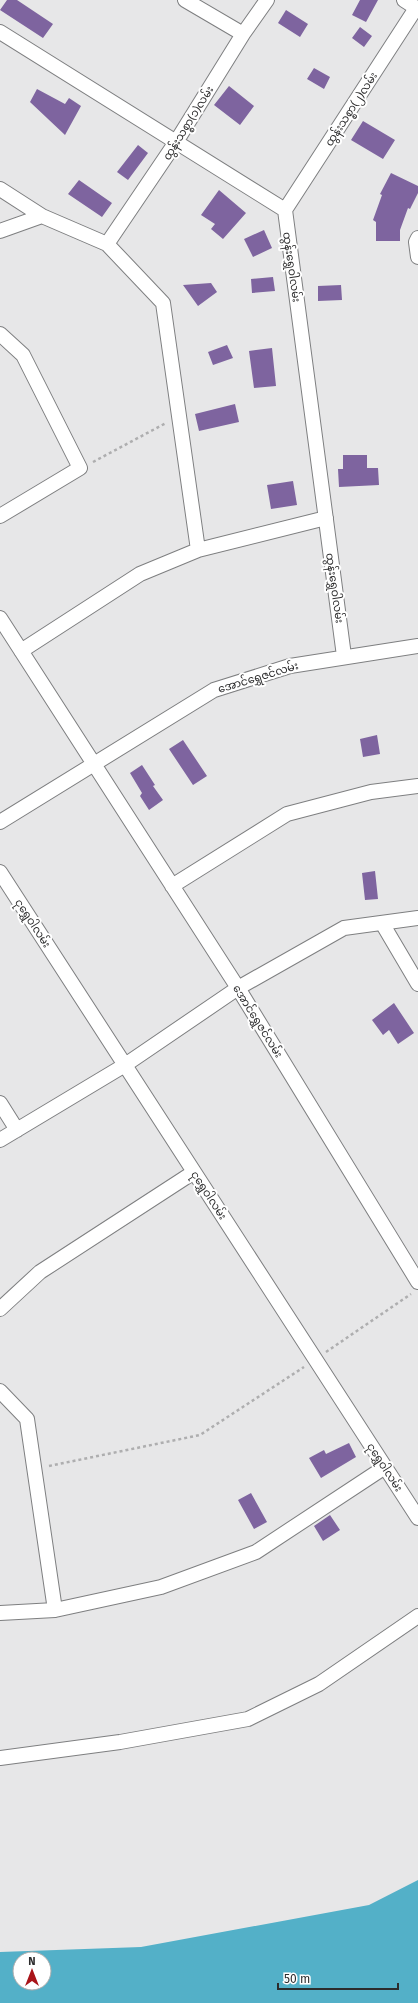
<svg xmlns="http://www.w3.org/2000/svg" width="418" height="2003" font-family="'Fira Sans','Noto Sans Myanmar',sans-serif">
<style>
.water{fill:#53b0c8;fill-rule:evenodd}
.building{fill:#7e649f}
.lines{fill:none;stroke-linecap:round;stroke-linejoin:round}
.minor-casing{stroke:#7e7f80;stroke-width:16}
.path{stroke:#aeaeaf;stroke-width:2.5;stroke-dasharray:3 3;stroke-linecap:butt}
.minor{stroke:#fff;stroke-width:14}
.labels{text-anchor:middle;stroke-width:4;stroke-linejoin:round;paint-order:stroke}
.street-label{font-size:11px;fill:#2c2c2d;stroke:#fff}
</style>
<rect width="100%" height="100%" fill="#e7e7e8"/>
<path class="water" d="M418,1880V2003H0V1952L141,1947L369,1905ZM20,1959H44V1983H20Z"/>
<path class="building" d="M7,0H17L53,24L43,38L0,10Z
M360,0H378L366,22L352,15Z
M286,10L308,24L300,37L278,23Z
M360,27L372,36L364,47L352,38Z
M314,68L330,77L324,89L307,79Z
M229,86L254,106L240,125L214,105Z
M37,89L65,104L69,98L81,106L65,135L30,102Z
M363,121L395,140L383,159L351,140Z
M138,145L148,153L128,180L117,172Z
M391,173L418,186V193L410,209L408,208L400,230V241H376V222L373,220L382,195L380,194Z
M79,180L112,203L102,217L68,194Z
M219,190L246,213L223,239L211,229L215,224L201,215Z
M264,230L272,248L253,257L244,239Z
M273,277L275,291L252,293L251,279Z
M211,283L217,292L198,306L183,285Z
M341,285L342,300L318,301V286Z
M227,345L233,358L213,365L208,352Z
M272,348L276,386L254,388L249,351Z
M235,404L239,422L199,431L195,414Z
M343,455H367V468H378L379,485L339,487L338,469H343Z
M293,481L297,505L271,509L267,485Z
M377,735L380,754L363,757L360,739Z
M183,740L207,776L193,785L169,749Z
M142,765L155,785L153,786L163,800L149,810L140,796L142,793L130,773Z
M375,871L378,899L365,900L362,873Z
M394,1003L414,1033L398,1044L389,1030L383,1035L372,1020Z
M349,1443L356,1457L321,1478L309,1458L324,1450L326,1454Z
M251,1493L267,1522L254,1529L238,1500Z
M330,1515L340,1530L323,1541L314,1526Z"/>
<g class="lines">
<g class="minor-casing">
<path id="minor" d="M185,0L243,34
M404,0L418,9
M0,32L285,210L344,656
M0,189L42,216L107,244L163,303L198,550
M285,210L416,8
M0,231L42,216
M418,238L416,242L418,257
M107,244L176,142L243,34L267,0
M0,334L23,355L80,468L0,516
M0,618L238,988L418,1282
M21,651L140,574L198,550L326,518
M0,822L214,690L290,666L418,646
M0,872L418,1518
M172,886L287,814L371,792L418,786
M382,923L418,984
M0,1103L17,1130
M0,1140L125,1065L238,988L344,928L418,918
M0,1309L40,1272L194,1172
M0,1391L27,1419L55,1610
M0,1613L55,1610L161,1587L256,1552L385,1467
M0,1758L120,1742L248,1719L319,1684L418,1616"/>
</g>
<path class="path" d="M93,462L166,423
M326,1352L411,1294
M49,1466L200,1435L304,1367"/>
<use href="#minor" class="minor"/>
</g>
<g class="labels">
<g class="street-label">
<text transform="translate(351 109) rotate(-57)" y="4">ထွန်းသစ္စာ(၂)လမ်း</text>
<text transform="translate(188 123) rotate(-58)" y="4">ထွန်းသစ္စာ(၁)လမ်း</text>
<text transform="translate(292 267) rotate(82)" y="4">ထွန်းရွှေဝါလမ်း</text>
<text transform="translate(335 588) rotate(82)" y="4">ထွန်းရွှေဝါလမ်း</text>
<text transform="translate(258 677) rotate(-17)" y="4">အောင်ရွှေဇင်လမ်း</text>
<text transform="translate(33 923) rotate(57)" y="4">ငုရွှေဝါလမ်း</text>
<text transform="translate(258 1021) rotate(58)" y="4">အောင်ရွှေဇင်လမ်း</text>
<text transform="translate(209 1195) rotate(57)" y="4">ငုရွှေဝါလမ်း</text>
<text transform="translate(385 1467) rotate(57)" y="4">ငုရွှေဝါလမ်း</text>
</g>
</g>
<g transform="translate(32 1971)"><circle r="19" fill="#ffffff" stroke="#ababab"/>
<path d="M0-3L7 15L0 10L-7 15Z" fill="#a91419"/>
<text y="-6" font-size="11" font-weight="bold" text-anchor="middle" fill="#2c2c2d">N</text>
</g>
<path d="M278 1983v6h120v-6" fill="none" stroke="#2c2c2d" stroke-width="2"/>
<text x="284" y="1983" font-size="12" fill="#2c2c2d" stroke="#ffffff" stroke-width="3" paint-order="stroke">50 m</text>
</svg>
